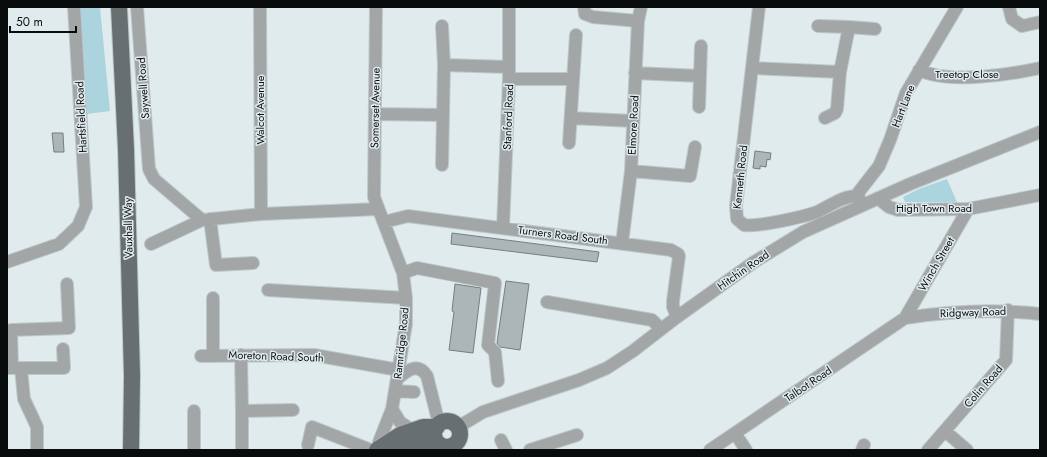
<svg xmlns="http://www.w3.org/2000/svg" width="1047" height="457" font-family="Jost,sans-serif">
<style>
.green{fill:#abd4df}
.building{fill:#acb6b9;stroke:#757f81}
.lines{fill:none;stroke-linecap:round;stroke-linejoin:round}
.minor-casing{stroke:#bec7ca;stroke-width:14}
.major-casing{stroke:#bec7ca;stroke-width:18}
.minor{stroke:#a2a6a7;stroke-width:12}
.major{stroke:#676f71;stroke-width:16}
.labels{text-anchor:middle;stroke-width:3;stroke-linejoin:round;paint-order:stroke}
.street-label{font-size:11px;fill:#090c0d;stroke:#e0ebee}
</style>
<rect width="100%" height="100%" fill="#e0ebee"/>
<path class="green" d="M78,7H100L110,111L87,114Z
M947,179L957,202H905L903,197L919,189Z"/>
<path class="building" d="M52,133H63L64,152H54Z
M755,151L771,153L770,160L767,159L766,167L760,166V169L753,168Z
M452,233L599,252L597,262L451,244Z
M506,281L529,284L520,350L500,347L497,343Z
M455,284L481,288L473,353L449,350L454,312L452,311Z"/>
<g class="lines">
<g class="minor-casing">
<path id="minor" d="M137,7L149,169L154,179L202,220L261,214L378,209
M260,7L261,214
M376,7L374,197L403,273L406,298V324L392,409L379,442V447
M584,7L585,14L593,17L638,21
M759,7L736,206L737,219L744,225C758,227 803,217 817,212C830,206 842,196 857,196
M1009,7L1012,19L1022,26L1040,22
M442,26L444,65L442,165
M818,26L849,27L840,72L837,109L835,113L825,118
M849,27L875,29
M444,65L509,67
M753,68L840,72
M919,70C949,84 1008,75 1040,68
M635,73L700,76
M509,79H573
M699,107L701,46
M375,114L443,115
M571,118L633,121
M569,143L576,35
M631,171L690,176L695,147
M878,198L889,207L898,210L968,209L1040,195
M860,203L858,193L879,166L890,140L906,93L957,7
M210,219L216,265L253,263
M384,222L408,216L671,250L678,254L679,256L673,301V307L677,317
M503,228L509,79V7
M622,243L631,171L638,21L641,7
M151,244L202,220
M7,262L59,244L78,226L86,207L74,7
M403,273L417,268L495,283L488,345L495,352L498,381
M268,290L406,298
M213,298V354
M547,302L652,320L661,329
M905,318L968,209
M241,355L242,411L293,410
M201,356L314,355L399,370
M7,368H21L24,399L37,427V450
M12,368L11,330L69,328L67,284
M21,368H64L63,349
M398,378C408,370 418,362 427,376L439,424
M395,391L414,392
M392,409L400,422L412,430
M242,411V450
M458,427L483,412L579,380L607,368L633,351L677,317L754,262L803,232L910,184L1040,132
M945,431L967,450
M735,433L746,450
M501,440L506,450
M308,445L312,427L371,450
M194,450V411
M530,450L577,435
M710,450L905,318C950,311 995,309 1040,314
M862,450L864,445
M928,450L1006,360L1008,310"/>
</g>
<g class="major-casing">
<path id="major" d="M119,7L126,149L132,376L131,450
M434 434a13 13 0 1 1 26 0a13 13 0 1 1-26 0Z
M377,450L400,435L423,427H437
M391,450C405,440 424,442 440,445"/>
</g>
<use href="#minor" class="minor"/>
<use href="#major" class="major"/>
</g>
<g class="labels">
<g class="street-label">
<text x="967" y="78">Treetop Close</text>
<text transform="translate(143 88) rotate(-94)" y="4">Saywell Road</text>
<text transform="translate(903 106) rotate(-69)" y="4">Hart Lane</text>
<text transform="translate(375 108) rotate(-89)" y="4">Somerset Avenue</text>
<text transform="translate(260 110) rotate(-90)" y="4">Walcot Avenue</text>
<text transform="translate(81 117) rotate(-93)" y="4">Hartsfield Road</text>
<text transform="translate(508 117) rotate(-88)" y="4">Stanford Road</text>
<text transform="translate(633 125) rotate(-87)" y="4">Elmore Road</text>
<text transform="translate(740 177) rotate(-84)" y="4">Kenneth Road</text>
<text x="934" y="212">High Town Road</text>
<text transform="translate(128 228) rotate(-91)" y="4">Vauxhall Way</text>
<text transform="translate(563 235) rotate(7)" y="4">Turners Road South</text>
<text transform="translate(936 264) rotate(-60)" y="4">Winch Street</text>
<text transform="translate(743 270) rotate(-35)" y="4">Hitchin Road</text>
<text transform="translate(973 312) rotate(-2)" y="4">Ridgway Road</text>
<text transform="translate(401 343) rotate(-84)" y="4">Ramridge Road</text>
<text transform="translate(276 356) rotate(2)" y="4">Moreton Road South</text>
<text transform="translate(808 384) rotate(-34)" y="4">Talbot Road</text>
<text transform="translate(983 386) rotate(-49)" y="4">Colin Road</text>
</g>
</g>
<rect width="1047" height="457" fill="none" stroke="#090c0d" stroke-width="16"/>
<path d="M10 26v6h66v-6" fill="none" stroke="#090c0d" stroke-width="2"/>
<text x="16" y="26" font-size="12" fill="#090c0d" stroke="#e0ebee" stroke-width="3" paint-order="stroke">50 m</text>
</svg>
